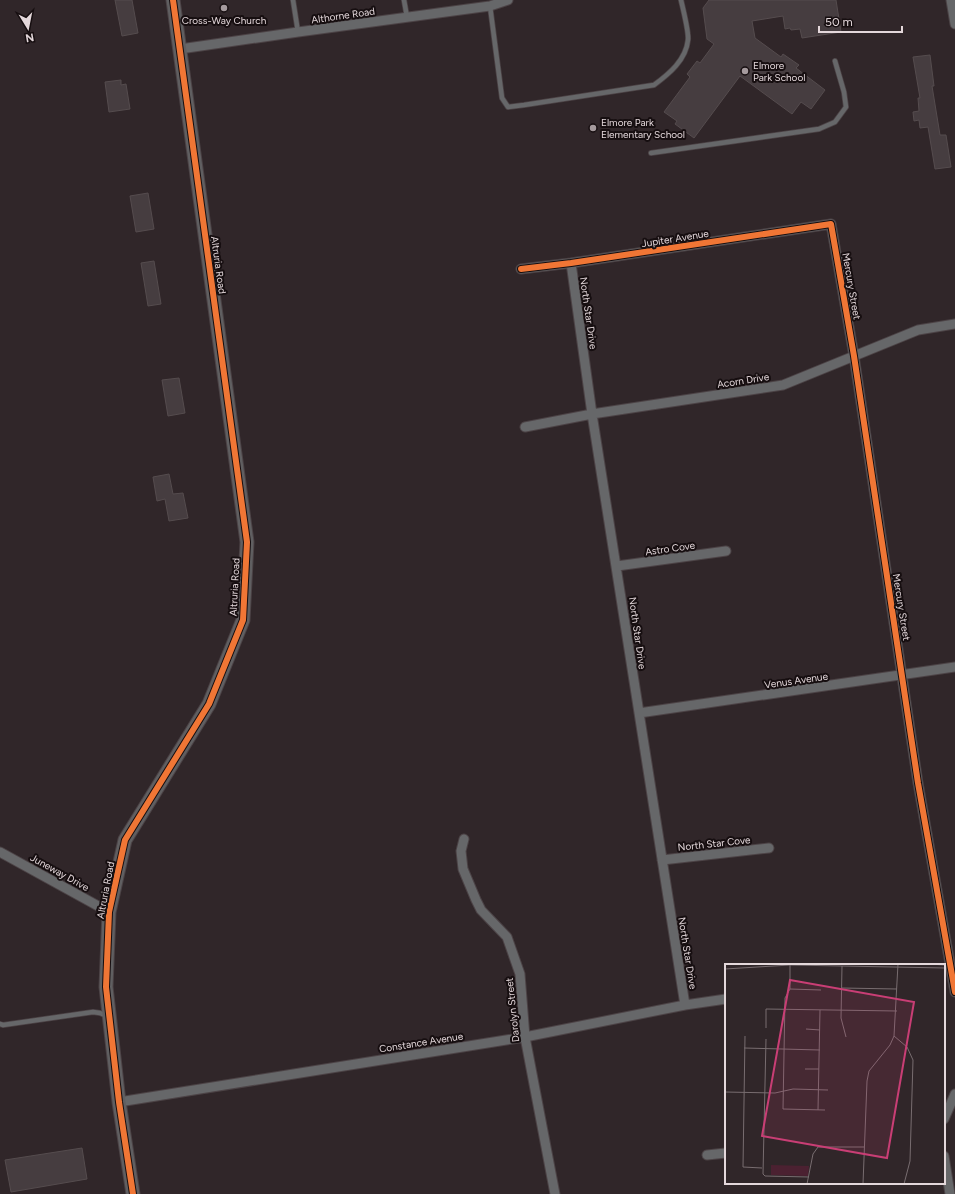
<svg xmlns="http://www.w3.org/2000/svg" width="955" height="1194" font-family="Figtree,sans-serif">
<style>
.building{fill:#463d40;stroke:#554c4e}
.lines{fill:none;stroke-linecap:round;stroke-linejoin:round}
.lane-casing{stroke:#4c4346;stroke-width:6}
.street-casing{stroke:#4c4346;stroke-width:11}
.secondary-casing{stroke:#4c4346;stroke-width:15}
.lane{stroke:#666769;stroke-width:4.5}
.street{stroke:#666769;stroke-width:9}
.secondary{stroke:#605f61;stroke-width:13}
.cycleway-casing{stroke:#160e10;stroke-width:8}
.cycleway{stroke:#f07635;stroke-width:6}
.poi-dot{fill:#a59a9d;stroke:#160e10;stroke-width:1.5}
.labels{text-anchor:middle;stroke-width:4;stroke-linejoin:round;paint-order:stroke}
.street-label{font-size:10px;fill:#e4d8db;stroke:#160e10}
.poi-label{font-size:10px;fill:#e4d8db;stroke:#160e10;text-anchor:start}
.inset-road{fill:none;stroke:#786d70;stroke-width:1}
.view{fill:#c93e75;fill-opacity:0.15;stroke:#c93e75;stroke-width:2}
.inset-edge{fill:none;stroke:#e4d8db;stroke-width:2}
</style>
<rect width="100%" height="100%" fill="#302629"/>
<path class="building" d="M115,0H132L138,33L122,36Z
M709,0H836L841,32L802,38L800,29L791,30L790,28L785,29L783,16L752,21L755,38L781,57L783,54L799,65L796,68L825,90L811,109L801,102L792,114L740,76L694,138L675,124L677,121L664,112L690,77L687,74L697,61L700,63L714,44L707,39L703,8Z
M930,55L934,86H932L940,135H946L951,167L935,169L928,127L920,128L919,120L914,121L913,112L919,111L918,98H920L913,57Z
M121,80V85L126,84L130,109L109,112L105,82Z
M148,193L154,229L136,232L130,196Z
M154,261L161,304L148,306L141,263Z
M179,378L185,413L168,416L162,380Z
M169,474L173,494L183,493L188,518L169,521L165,499L157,501L153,477Z
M82,1148L87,1179L11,1192L5,1160Z"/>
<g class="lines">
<g class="lane-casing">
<path id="lane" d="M293,0L298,32
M404,0L407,17
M490,6L502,98L508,107L524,105L654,85C669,74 686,60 688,40C689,32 683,9 681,0
M651,153L819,129L835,122L846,107L844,92L835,61
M0,1024L3,1025L93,1012L100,1013L107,1016"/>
</g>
<g class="street-casing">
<path id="street" d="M951,0L955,24
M180,49L298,32L490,6L508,0
M571,263L592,414L685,1005
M521,269L571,263L831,224L854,356L918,783L955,992
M525,427L592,414L783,385L918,330L955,324
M617,566L726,551
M639,713L955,667
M464,839L461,851L463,869L476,900L481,910L507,937L520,974L525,1037L555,1194
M0,852L109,912
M662,860L769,848
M119,1102L525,1037L685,1005L726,999
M944,1119L955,1094
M707,1155L726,1153
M944,1156L950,1194"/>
</g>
<g class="secondary-casing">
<path id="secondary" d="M133,1194L119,1102L106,987L109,912L125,840L209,704L243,620L247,542L173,0"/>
</g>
<use href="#lane" class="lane"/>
<use href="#street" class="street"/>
<use href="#secondary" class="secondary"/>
<g class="cycleway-casing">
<path id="cycleway" d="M521,269L571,263L831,224L854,356L918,783L955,992
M133,1194L119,1102L106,987L109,912L125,840L209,704L243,620L247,542L173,0"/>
</g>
<use href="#cycleway" class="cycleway"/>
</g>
<g class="poi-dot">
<circle cx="224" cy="8" r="4"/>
<circle cx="745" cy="71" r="4"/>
<circle cx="593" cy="128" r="4"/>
</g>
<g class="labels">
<g class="street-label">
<text transform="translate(343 15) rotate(-8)" y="4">Althorne Road</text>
<text transform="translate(675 238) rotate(-9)" y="4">Jupiter Avenue</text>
<text transform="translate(219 265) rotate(82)" y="4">Altruria Road</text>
<text transform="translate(852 286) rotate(80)" y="4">Mercury Street</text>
<text transform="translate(589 313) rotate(82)" y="4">North Star Drive</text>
<text transform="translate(743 380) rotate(-9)" y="4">Acorn Drive</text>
<text transform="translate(670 548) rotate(-8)" y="4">Astro Cove</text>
<text transform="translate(234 587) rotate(-87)" y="4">Altruria Road</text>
<text transform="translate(902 607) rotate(81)" y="4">Mercury Street</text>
<text transform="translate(638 633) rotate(82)" y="4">North Star Drive</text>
<text transform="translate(796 680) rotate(-8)" y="4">Venus Avenue</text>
<text transform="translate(714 843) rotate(-6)" y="4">North Star Cove</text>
<text transform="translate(60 872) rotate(29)" y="4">Juneway Drive</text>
<text transform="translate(105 890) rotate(-79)" y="4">Altruria Road</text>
<text transform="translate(688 953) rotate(81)" y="4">North Star Drive</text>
<text transform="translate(512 1010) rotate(-96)" y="4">Darolyn Street</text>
<text transform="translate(421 1042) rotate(-9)" y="4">Constance Avenue</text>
</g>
<g class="poi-label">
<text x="224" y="24" text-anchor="middle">Cross-Way Church</text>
<text x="753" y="69">Elmore<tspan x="753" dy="12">Park School</tspan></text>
<text x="601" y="126">Elmore Park<tspan x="601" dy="12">Elementary School</tspan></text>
</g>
</g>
<g transform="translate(725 964)">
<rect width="220" height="220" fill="#302629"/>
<path d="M46,201L84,202L83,212L46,211Z" fill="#4b2131"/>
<path class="inset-road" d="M204,0L220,1M65,1V25L60,34L58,145L100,146M117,2L116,54L121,73M0,5L65,1L220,4M117,24L172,25M65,25L96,26M41,64V45L172,47M81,65L95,66M20,72L18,203L37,204M169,72L182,83L188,96L185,197L179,220M41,75L38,210L40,212L84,213M19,84L95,86M80,105H94M0,128L50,129L68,125L103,126M93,146L95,46M82,220L88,190L93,183H139M138,220L142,117L144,107L165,81L169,72L173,0"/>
<path class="view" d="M65,16L189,38L162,194L37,172Z"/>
<rect width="220" height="220" class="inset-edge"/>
</g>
<g transform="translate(28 28) rotate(170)" stroke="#160e10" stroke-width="3" paint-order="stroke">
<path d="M0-3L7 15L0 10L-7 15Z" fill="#e4d8db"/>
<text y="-6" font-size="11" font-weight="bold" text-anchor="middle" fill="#e4d8db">N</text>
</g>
<path d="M819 26v6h83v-6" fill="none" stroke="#e4d8db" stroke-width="2"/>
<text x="825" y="26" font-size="12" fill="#e4d8db" stroke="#160e10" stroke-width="3" paint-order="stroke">50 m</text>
</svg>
